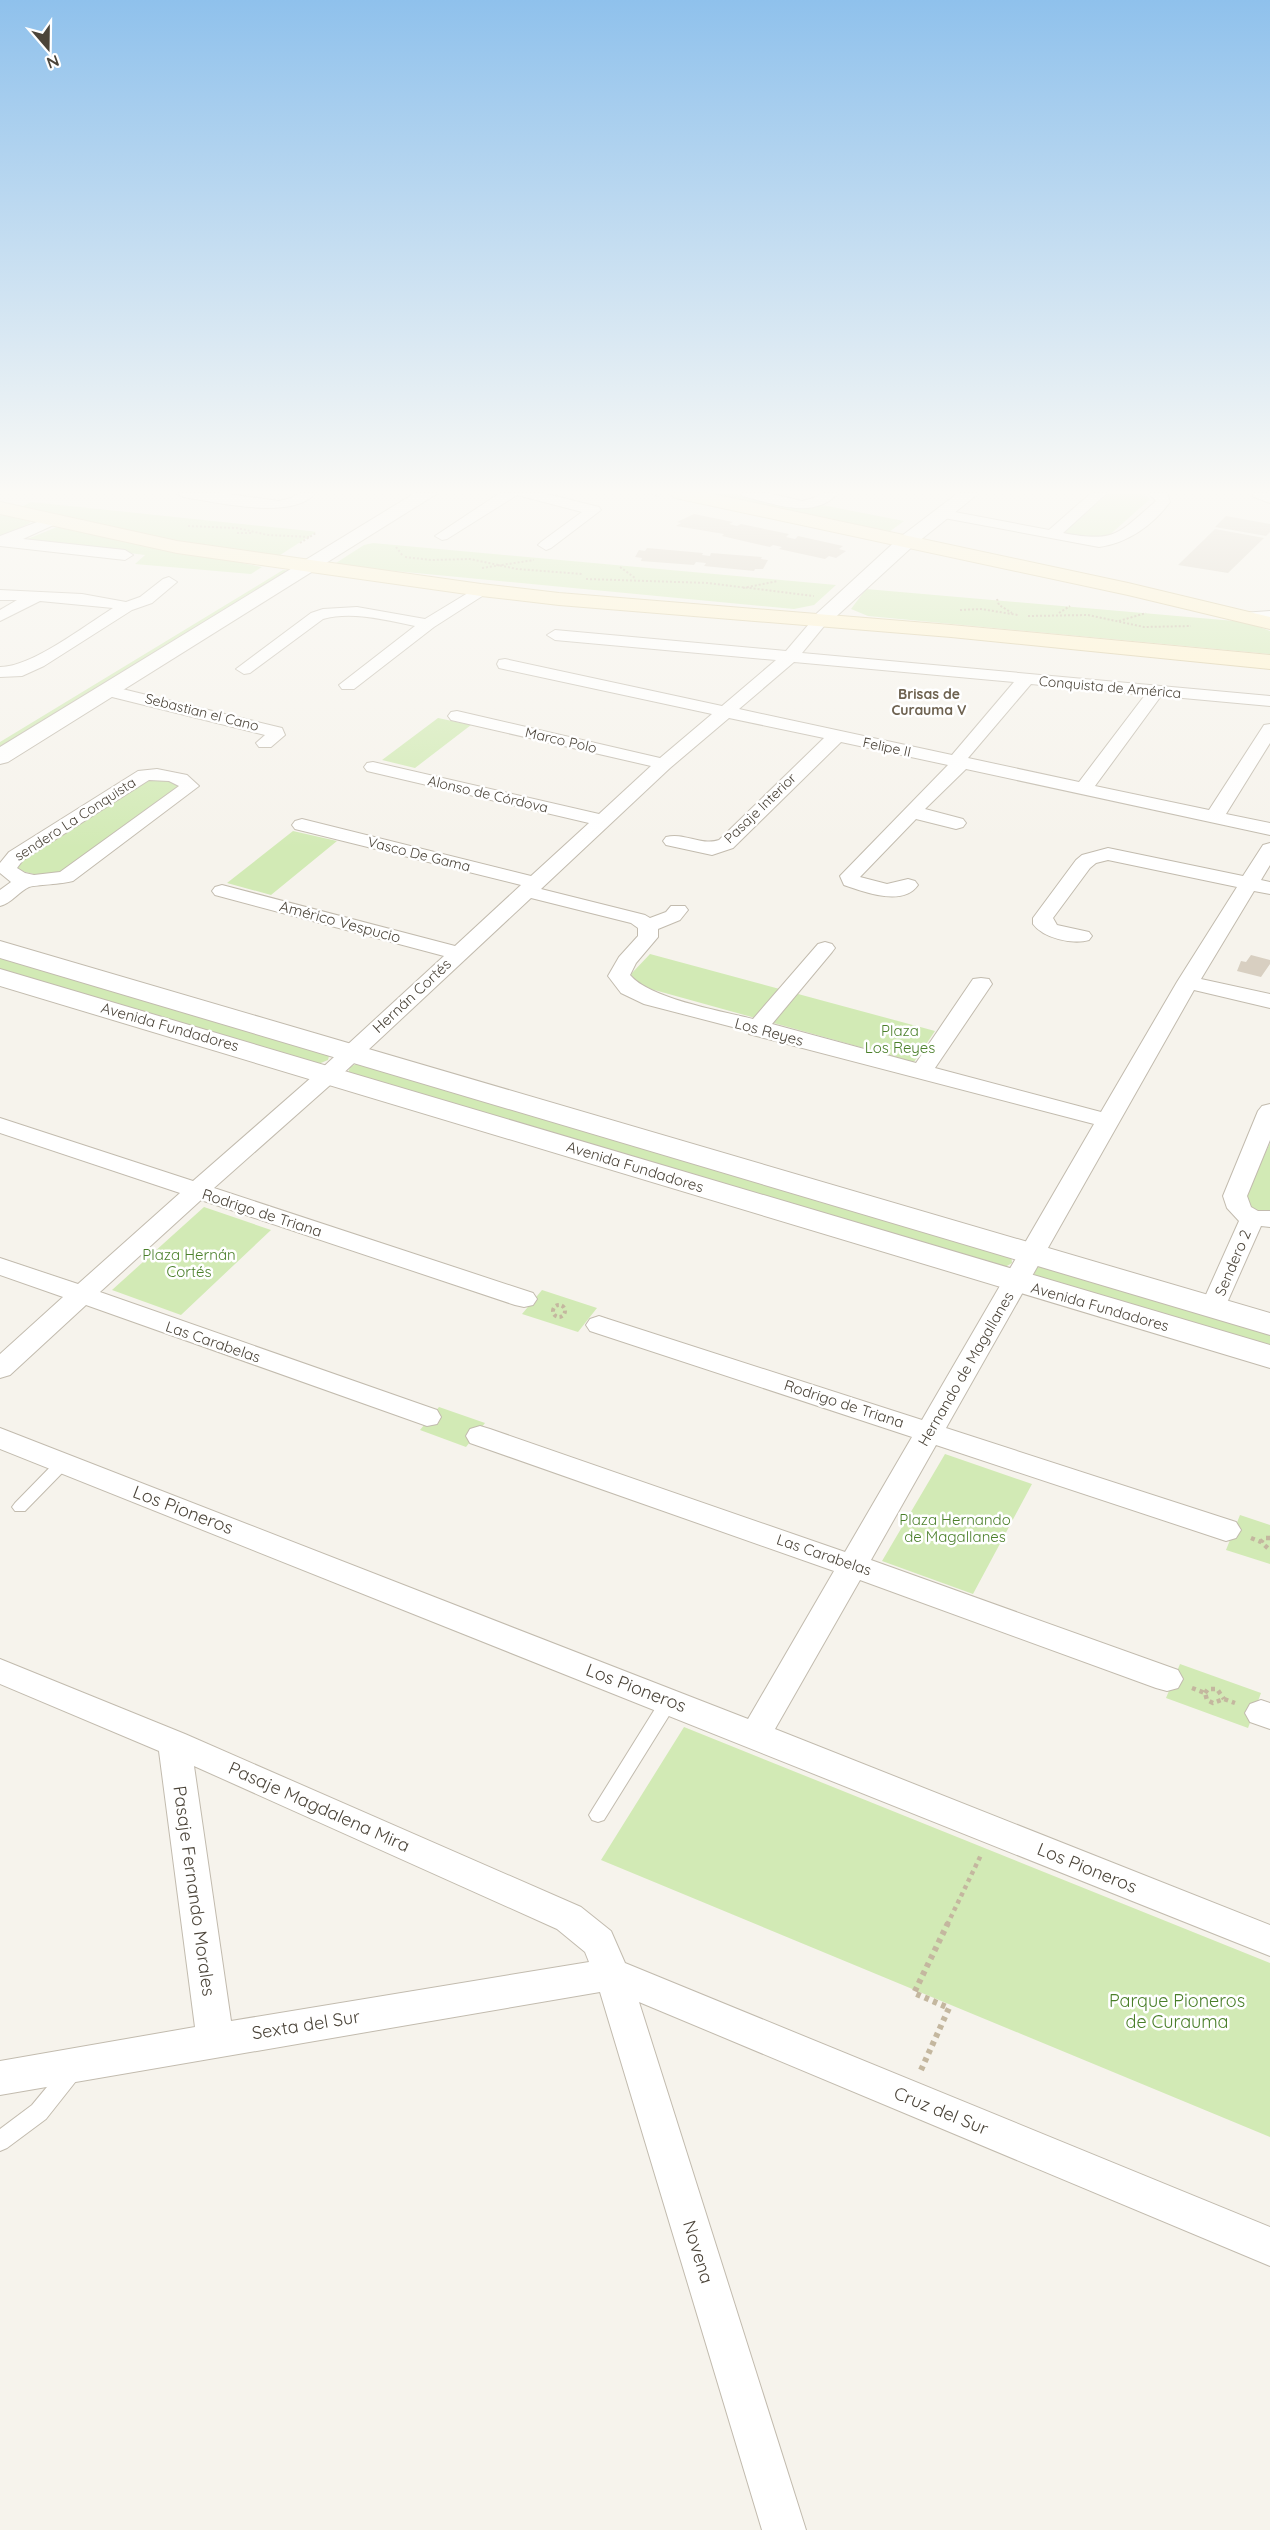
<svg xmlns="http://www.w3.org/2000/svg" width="1270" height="2530" font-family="Quicksand,sans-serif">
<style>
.green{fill:#d2eab5}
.building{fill:#d8cfc1}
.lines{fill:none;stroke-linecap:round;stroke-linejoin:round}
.service-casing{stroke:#c2bbae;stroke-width:2}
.minor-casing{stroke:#c2bbae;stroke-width:2}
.tertiary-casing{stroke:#c2bbae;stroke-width:2}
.secondary-casing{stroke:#d6c79b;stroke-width:2}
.path-far3{stroke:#c4b79f;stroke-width:2;stroke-dasharray:2 2;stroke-linecap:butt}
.path-far2{stroke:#c4b79f;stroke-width:4;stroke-dasharray:3 3;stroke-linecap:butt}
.path-far1{stroke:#c4b79f;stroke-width:4.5;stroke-dasharray:4 4;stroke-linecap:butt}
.path{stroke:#c4b79f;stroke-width:6;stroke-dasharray:4.5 4.5;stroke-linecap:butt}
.service{fill:#fff;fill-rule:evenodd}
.minor{fill:#fff;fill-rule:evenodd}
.tertiary{fill:#fff;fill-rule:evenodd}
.secondary{fill:#fff3cd;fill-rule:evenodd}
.labels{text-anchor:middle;stroke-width:5;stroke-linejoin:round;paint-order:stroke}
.far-street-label{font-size:14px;fill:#4b4439;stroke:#fff}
.far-neighbourhood-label{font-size:14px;font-weight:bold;fill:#6e6250;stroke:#fff}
.street-label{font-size:15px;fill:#4b4439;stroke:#fff}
.park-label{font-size:15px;fill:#4a7f2a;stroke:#fff}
.near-street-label{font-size:18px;fill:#4b4439;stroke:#fff}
.near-park-label{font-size:18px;fill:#4a7f2a;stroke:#fff}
</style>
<rect width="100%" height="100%" fill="#f6f3ec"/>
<path class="green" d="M703,493H730L791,506L822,505L904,521L889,532Z
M1109,493H1140L1150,499L1105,539L1097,540L1063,533Z
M31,502L310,531L316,532L277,557L193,545L21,507Z
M0,513L30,521V523L0,537Z
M57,527L262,567L251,574L135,564L145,555L25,540Z
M373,543L836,585L814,605L794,609L343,566L336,563L364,545Z
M283,570L292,571L0,751V742Z
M866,589L1246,622L1270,631V654L868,616L851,609Z
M438,718L471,725L415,768L382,760Z
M156,778L181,785L68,870L46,877L17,870L15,866L141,781Z
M293,831L337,841L271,895L227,883Z
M0,954L330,1052L328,1060L316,1065L0,970Z
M650,954L935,1031L914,1062L647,988L634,980L631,974Z
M362,1061L1011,1253L1012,1263L1000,1270L347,1076L350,1067Z
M1270,1143V1214H1258L1243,1202Z
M204,1207L271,1230L181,1315L112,1290Z
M1045,1263L1270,1330V1350L1035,1280L1034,1270Z
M542,1290L597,1308L578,1332L522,1314Z
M439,1407L485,1423L466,1447L420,1430Z
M945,1454L1032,1484L973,1594L882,1561Z
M1240,1515L1270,1525V1564L1226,1550Z
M1180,1664L1261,1693L1248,1728L1166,1698Z
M684,1727L1270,1963V2137L601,1860Z"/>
<path class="building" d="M694,514L733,522L729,524L737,526L741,524L789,534L786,537L795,539L798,536L843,546L839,549L846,551L836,558L829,556L825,559L779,549L782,547L773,545L770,547L722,536L724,534L676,526L681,523L677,522Z
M1226,516L1270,524V532L1266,536L1215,527Z
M1215,529L1264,538L1228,573L1178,565Z
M647,548L703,553L702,555L710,556L711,553L762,557L761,559L768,560L763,569H755L754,571L704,566L706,563L696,562L694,565L641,561L642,558L635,557L639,550L645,551Z
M1251,955L1270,960V964L1261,977L1237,971L1241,961L1246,962Z"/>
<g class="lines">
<g class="service-casing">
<path id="service" d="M1270,611V617L1242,619L1238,616L1242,613Z
M63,1458L68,1459L71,1463L68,1467L25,1511H15L12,1507L15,1503L58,1459Z
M669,1694L675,1696L677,1701L675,1706L604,1820L598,1822L592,1820L589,1815L592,1810L663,1696Z
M73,2061L80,2064L83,2070L80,2076L46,2119L7,2148L0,2151V2129L32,2105L66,2064Z"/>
</g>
<g class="minor-casing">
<path id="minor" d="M176,493H220L279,501L291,498L299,493H316C291,521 217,502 183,497Z
M500,493H543L599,507L601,510L551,548L546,550L538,545L541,542L582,512L517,495L447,539L442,540L435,536Z
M740,493H768L802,501L814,498L821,493H838C814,521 772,503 742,496Z
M1091,493H1107L1063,533C1115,543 1118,534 1156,501L1149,493H1167L1170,502C1153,525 1128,543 1099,547L944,518L937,514L944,510L1049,530Z
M53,516L58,517L60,520L58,523L23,539L125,550L133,555L125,560L0,546V536Z
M169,577L177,582L152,603L132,610L44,666L22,676L0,677V667C32,667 84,626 113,608L40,601L0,621V610L17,600H0V590L82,594L126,602L140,597L163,579Z
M481,585L489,590L487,593L434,627L354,689H342L339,685L415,626C385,620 352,611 323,619L250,673L244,674L236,669L311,613L323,609L357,607L425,619Z
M821,615L829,620L802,653L1270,696V706L1161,696L1095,786L1209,810L1264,725L1270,724V743L1226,814L1270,823V835L966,769L925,809L963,819L966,823L963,827L956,829L916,819L860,877L887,884L908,879L915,881L918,885C903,907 864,892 844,885L840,876L948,765L841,742L733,848L712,855L666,845L663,841L666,837C684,832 701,846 719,840L824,738L729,718L670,768L541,889L645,915L650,918L666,912L671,906H685L688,910L680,920L658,929V937L636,963L630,975C650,999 722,1011 753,1019L818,944L825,942L832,944L835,948L832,952L772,1024L916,1063L973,979L981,978L989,979L992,984L935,1068L1101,1112L1177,982L1237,887L1108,860L1096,863L1090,868L1053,918L1057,925L1089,932L1092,936L1089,940C1073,945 1043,938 1033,924V918L1076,860L1082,855L1108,848L1243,876L1263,845L1270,843V865L1261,880L1270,882V894L1254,891L1201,979L1270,994V1008L1194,990L946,1428L1236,1522L1241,1530L1236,1538L1226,1541L936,1445L871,1560L1178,1670L1183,1679L1178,1688L1167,1691L1156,1688L860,1580L775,1729L1270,1925V1956L0,1449V1428L748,1719L834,1571L470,1443L466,1436L470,1429L480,1426L490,1429L845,1552L912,1437L590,1331L586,1325L590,1319L599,1316L608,1319L922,1420L1094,1124L749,1034L748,1031L644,1004L621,993L608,976L619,957L638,936V928L631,923L531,898L337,1079L214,1188L533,1293L537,1299L533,1305L524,1307L515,1305L201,1200L100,1292L437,1410L441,1417L437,1424L427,1426L86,1305L10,1375L0,1378V1354L63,1297L0,1275V1258L78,1284L180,1193L0,1133V1118L193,1181L321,1069L444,956L215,895L212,891L215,887L222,885L455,946L521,885L295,829L292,825L295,821L302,819L531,876L589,823L367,771L364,767L367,763L373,762L599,814L651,766L451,720L448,716L451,712L457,711L660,758L712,714L499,668L497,664L499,660L505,659L722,706L776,660L555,640L547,635L555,630L786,651L815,617ZM794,662L1014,682L952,755L739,709ZM1031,684L1145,695L1079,782L968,758Z
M110,686L282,728L285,735L271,747H259L256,743L265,735L104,695L101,691L104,687Z
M157,769L187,775L199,786L73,881C63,884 35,885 29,887C18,892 12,903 0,906V890L11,882L0,873V863L9,852L138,771ZM149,780L169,781L179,786L60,872L34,875L25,873L17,868L23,860Z
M1270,1104V1140L1247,1196L1251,1207L1258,1211H1270V1227L1261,1226L1222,1314L1213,1316L1204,1314L1200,1308L1239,1221L1227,1208L1223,1196L1258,1111L1262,1106Z
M0,1659L185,1734L581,1907L611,1931L625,1963L1270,2227V2266L639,2002L806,2530H762L600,1992L0,2095V2061L195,2027L159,1751L0,1684ZM194,1766L557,1929L585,1952L589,1962L231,2021Z
M1261,1700L1270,1703V1729L1250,1722L1245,1713L1250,1704Z"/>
</g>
<g class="tertiary-casing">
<path id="tertiary" d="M415,493H438L8,762L0,764V747Z
M958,493H979L913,546L828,624L821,626L814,624L811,620L814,616L899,538Z
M1252,493H1270V503L1254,497Z
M0,941L1270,1313V1335L0,958Z
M0,969L1270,1345V1368L0,986Z"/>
</g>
<g class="secondary-casing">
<path id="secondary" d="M671,493H708L1128,583L1270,617V629L1128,595L680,499L673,497Z
M0,502L177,541L481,584L559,593L951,625L1270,655V669L951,637L559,605L481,596L177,553L0,514Z"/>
</g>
<path class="path-far3" d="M647,493L659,496
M188,526L237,528L268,535L310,537
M237,533H253
M300,543L316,533
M396,547L403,556
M405,557L431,560L470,559L517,569L582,574
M620,567L635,578
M482,568L534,560
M586,579L708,583L814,596
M743,588L778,581
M997,599L999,605L1012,613
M960,610L981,609L1018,615
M1059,613L1070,606
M1028,616L1088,615L1144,627L1191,626
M1119,621L1146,613"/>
<path class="path-far2" d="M553 1311a6 6 0 1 1 12 0a6 6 0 1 1-12 0Z"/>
<path class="path-far1" d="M1251,1538L1261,1542
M1270,1538H1264L1261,1542L1270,1550
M1192,1688L1205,1693L1207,1700L1213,1703L1224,1699L1235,1703
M1205,1693L1208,1689H1217L1224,1699
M947,1925L981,1855"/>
<path class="path" d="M921,2070L949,2008L914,1993L948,1923"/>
<use href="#service" class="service"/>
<use href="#minor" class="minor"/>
<use href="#tertiary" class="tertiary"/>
<use href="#secondary" class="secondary"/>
</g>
<linearGradient id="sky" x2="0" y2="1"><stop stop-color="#8fc1ec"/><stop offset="0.58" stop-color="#fbfaf6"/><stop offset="1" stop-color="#fbfaf6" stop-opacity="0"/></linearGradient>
<rect width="1270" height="848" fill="url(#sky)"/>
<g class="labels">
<g class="far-street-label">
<text transform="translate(1110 687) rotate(5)" y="5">Conquista de América</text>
<text transform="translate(202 712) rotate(14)" y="5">Sebastian el Cano</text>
<text transform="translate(561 740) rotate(13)" y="5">Marco Polo</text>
<text transform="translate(887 747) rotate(12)" y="5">Felipe II</text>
<text transform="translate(488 794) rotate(13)" y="5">Alonso de Córdova</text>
<text transform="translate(760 808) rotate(-44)" y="5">Pasaje Interior</text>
<text transform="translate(75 819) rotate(-33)" y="5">sendero La Conquista</text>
<text transform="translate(419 854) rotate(14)" y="5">Vasco De Gama</text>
</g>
<g class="far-neighbourhood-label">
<text x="929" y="699">Brisas de<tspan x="929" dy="16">Curauma V</tspan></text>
</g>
<g class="street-label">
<text transform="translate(340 922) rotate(15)" y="5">Américo Vespucio</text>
<text transform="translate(412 996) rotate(-43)" y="5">Hernán Cortés</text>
<text transform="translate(170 1027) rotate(16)" y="5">Avenida Fundadores</text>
<text transform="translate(769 1032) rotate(15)" y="5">Los Reyes</text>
<text transform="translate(635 1167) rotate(17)" y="5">Avenida Fundadores</text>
<text transform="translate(262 1213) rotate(18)" y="5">Rodrigo de Triana</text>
<text transform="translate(1233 1263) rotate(-67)" y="5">Sendero 2</text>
<text transform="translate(1100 1307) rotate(16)" y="5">Avenida Fundadores</text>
<text transform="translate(213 1342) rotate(19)" y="5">Las Carabelas</text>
<text transform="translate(966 1369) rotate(-60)" y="5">Hernando de Magallanes</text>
<text transform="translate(844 1404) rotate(18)" y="5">Rodrigo de Triana</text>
<text transform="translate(824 1555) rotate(19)" y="5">Las Carabelas</text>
</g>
<g class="park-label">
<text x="900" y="1036">Plaza<tspan x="900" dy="17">Los Reyes</tspan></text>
<text x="189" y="1260">Plaza Hernán<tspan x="189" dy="17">Cortés</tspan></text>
<text x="955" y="1525">Plaza Hernando<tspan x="955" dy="17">de Magallanes</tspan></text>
</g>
<g class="near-street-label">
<text transform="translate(183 1510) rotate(21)" y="6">Los Pioneros</text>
<text transform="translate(636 1688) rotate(21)" y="6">Los Pioneros</text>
<text transform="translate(319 1807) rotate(24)" y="6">Pasaje Magdalena Mira</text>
<text transform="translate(1087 1868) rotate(22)" y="6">Los Pioneros</text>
<text transform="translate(194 1891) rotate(82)" y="6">Pasaje Fernando Morales</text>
<text transform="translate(306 2025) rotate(-9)" y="6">Sexta del Sur</text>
<text transform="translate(941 2111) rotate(22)" y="6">Cruz del Sur</text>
<text transform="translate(698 2252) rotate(73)" y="6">Novena</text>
</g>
<g class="near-park-label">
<text x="1177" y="2007">Parque Pioneros<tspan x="1177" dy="21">de Curauma</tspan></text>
</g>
</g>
<g transform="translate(48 48) rotate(160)" stroke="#ffffff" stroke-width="4.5" paint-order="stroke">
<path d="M0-4.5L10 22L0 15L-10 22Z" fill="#4b4439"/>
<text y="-9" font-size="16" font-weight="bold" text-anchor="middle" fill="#4b4439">N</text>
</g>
</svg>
